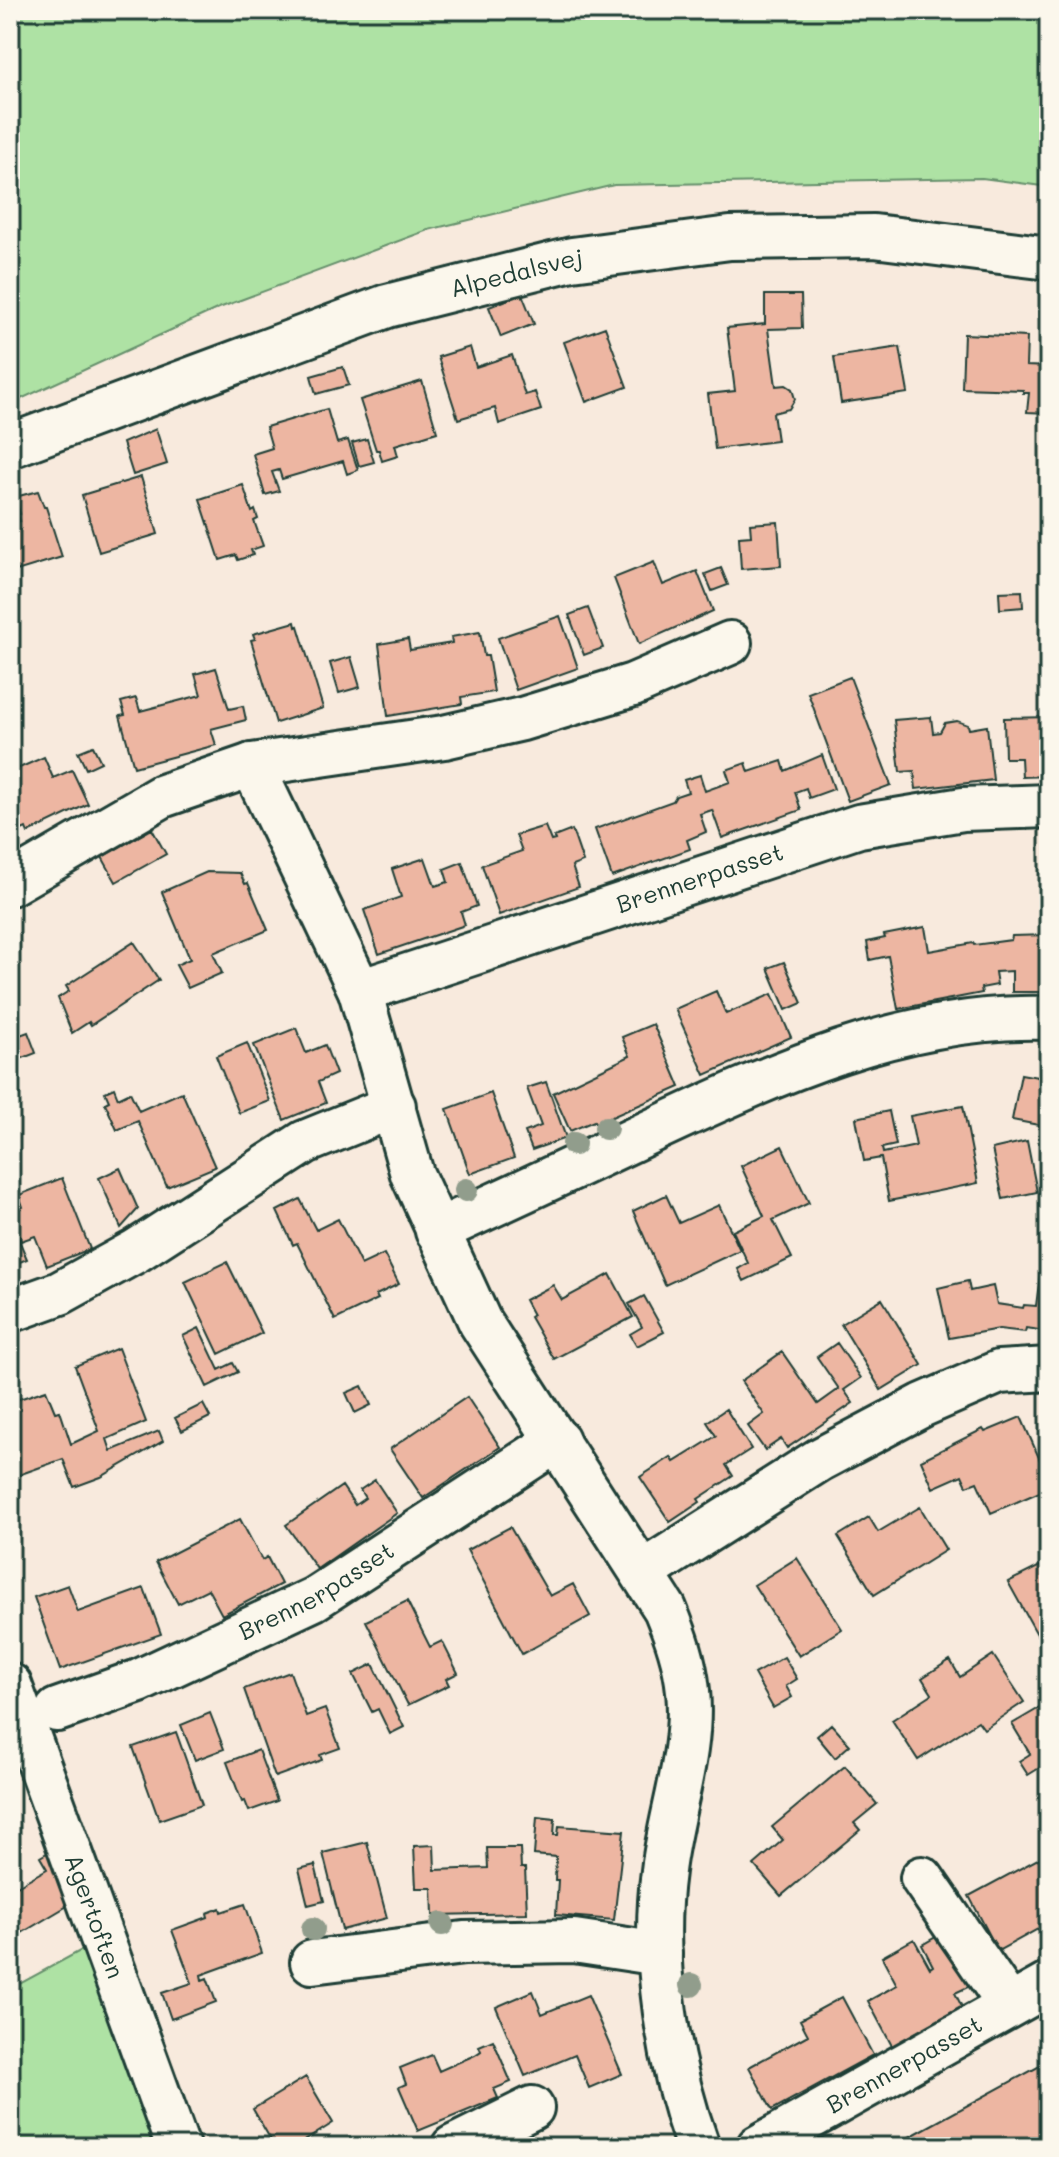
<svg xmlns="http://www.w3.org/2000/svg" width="1059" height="2157" font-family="Mali,sans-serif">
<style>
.green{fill:#aee2a4;stroke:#66906c;stroke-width:2}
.building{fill:#edb6a2;stroke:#1f3d34;stroke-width:2}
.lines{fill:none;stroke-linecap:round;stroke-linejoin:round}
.minor-casing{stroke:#1f3d34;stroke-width:48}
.minor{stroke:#fbf7ec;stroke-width:42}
.tree{fill:#919d8c}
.labels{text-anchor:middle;stroke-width:8;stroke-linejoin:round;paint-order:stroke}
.street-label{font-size:24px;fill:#1f3d34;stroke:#fbf7ec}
</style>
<rect width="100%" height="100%" fill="#f8eadd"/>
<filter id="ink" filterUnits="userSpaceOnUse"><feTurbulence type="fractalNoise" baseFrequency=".0125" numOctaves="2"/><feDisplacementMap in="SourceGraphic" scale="16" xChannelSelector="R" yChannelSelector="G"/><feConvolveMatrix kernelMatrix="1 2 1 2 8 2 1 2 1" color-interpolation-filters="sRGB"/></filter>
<g filter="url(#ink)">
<path class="green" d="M10,10H1049V187L982,178L614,185L428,230L219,308L10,404Z
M91,1945L163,2147H10V1989Z"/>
<path class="building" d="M522,294L534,324L501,337L489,307Z
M765,295H801L802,328L768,329L776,386L786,385L792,389L795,399L789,409L773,413L777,441L715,449L708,394L735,391L727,328L765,324Z
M605,327L627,387L586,402L564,342Z
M964,334L1027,337L1026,366L1049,367V413L1027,412L1029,393H1023V390L962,388Z
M470,347L476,367L512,355L525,395L535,392L541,410L499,424L495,408L458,419L438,357Z
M900,347L908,393L841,403L834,357Z
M343,367L349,385L316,394L311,376Z
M422,381L437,432L395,445L398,456L382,461L379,450H376L360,400Z
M327,409L337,443L348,440L358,470L347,474L343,461L282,479L279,470L272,472L279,491L265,495L253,454L272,448L266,427Z
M156,429L167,464L133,475L123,443Z
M367,439L374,462L359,466L352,443Z
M141,477L158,534L99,552L82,495Z
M243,485L252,512L255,510L258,519L254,521L263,546L251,550L253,555L238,560L236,555L220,560L200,499Z
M38,491L44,507H46L62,557L10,573V524L20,521L18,515L20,514L15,497Z
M778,522L781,566L741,569L739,537L751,536L750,524Z
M654,562L663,585L697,571L713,611L639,644L614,578Z
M721,568L728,585L712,591L705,574Z
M1022,591L1023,607L1000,609L999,592Z
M588,608L603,648L584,655L569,615Z
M560,616L578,668L516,690L498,638Z
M295,622L296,627L298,626L323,708L276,723L251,640L255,639L253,634Z
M480,632L484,656H488L494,692L461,697L462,704L388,716L379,644L408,639L410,650L452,643L451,637Z
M351,657L360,687L339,693L330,663Z
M216,668L229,709L243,706L246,720L211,729L216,745L134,767L120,716L125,715L121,702L136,698L140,711L201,695L195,674Z
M850,677L891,785L848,801L808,693Z
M931,717L933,733L940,732L945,723L957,721L968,725L969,729L987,726L993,780L916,789L914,771L900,772L894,720Z
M1049,717V776L1022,777L1021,758H1005L1004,718Z
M93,746L101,762L86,769L78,752Z
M822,755L834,789L809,798L806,788L795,792L801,810L722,838L712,810L700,814L706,832L687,840L690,849L612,877L595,829L673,801L676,796L688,792L684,780L700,775L705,791L730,782L726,770L746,763L749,772L782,761L785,771Z
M44,757L53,778L72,770L88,804L28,833L26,828L13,834L10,828V772Z
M545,826L551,841L555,840L554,837L572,830L583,862L572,866L579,887L499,915L482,865L522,851L516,835Z
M152,829L166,854L116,882L102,857Z
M425,858L435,886L448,882L444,869L462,862L477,906L461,912L465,925L379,954L364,910L401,897L392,869Z
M207,872L240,873L245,884L248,883L268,930L213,953L222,973L188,988L176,965L190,959L162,892Z
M925,927L929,951L973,943L974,945L1011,940L1012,936L1049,935V992H1012V971L995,972L997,985L981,988L982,993L898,1009L888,956L870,960L867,942L885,938L884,935Z
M134,942L159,980L91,1025L89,1022L72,1033L58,998L69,991L66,986Z
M784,962L802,1003L786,1010L768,968Z
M716,991L726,1014L772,994L791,1037L705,1075L675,1009Z
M10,1011L20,1035L28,1032L36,1053L10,1063Z
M653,1024L680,1087L596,1124L594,1121L570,1131L553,1093L630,1056L622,1037Z
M296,1028L306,1053L325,1045L336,1074L318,1082L326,1103L284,1120L254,1045Z
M247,1043L270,1101L239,1113L216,1056Z
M1021,1074L1049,1079V1127L1012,1120Z
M546,1082L566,1138L532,1150L525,1132L541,1126L527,1088Z
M114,1088L118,1098L130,1092L139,1111L182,1092L215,1167L167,1187L138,1121L117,1130L105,1103L109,1101L105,1092Z
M491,1093L514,1158L470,1174L447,1109Z
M963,1106L978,1183L889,1201L881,1158L864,1161L856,1118L889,1111L896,1145L882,1148L883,1153L916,1146L910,1116Z
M1049,1135V1163L1044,1162Z
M1027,1141L1037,1192L1003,1199L992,1149Z
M782,1146L809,1203L773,1220L792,1258L744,1281L738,1269L748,1263L733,1231L764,1216L741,1166Z
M120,1168L138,1209L121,1228L99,1178Z
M62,1178L90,1249L47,1266L35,1236L21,1241L10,1213L23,1207L19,1195Z
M666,1195L679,1223L719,1205L740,1250L665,1285L633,1211Z
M300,1199L316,1230L338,1219L361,1265L384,1254L399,1284L376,1295L378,1299L335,1320L297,1243L293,1245L277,1211Z
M10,1219L27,1259L10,1266Z
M1042,1260L1049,1261V1332L1033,1329L1026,1328L1025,1332L999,1329L949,1338L938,1288L968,1281L970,1291L993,1286L997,1304L1023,1308L1024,1305L1036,1306Z
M227,1262L262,1333L219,1354L185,1282Z
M610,1274L633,1317L554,1359L530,1317L533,1315L525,1300L553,1285L562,1300Z
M644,1296L664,1332L637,1346L630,1334L642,1327L629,1304Z
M882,1299L922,1365L881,1390L841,1324Z
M199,1328L219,1370L233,1363L238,1372L207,1387L183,1336Z
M837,1343L861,1378L844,1390L853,1403L787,1448L781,1439L765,1450L748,1426L764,1414L741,1381L782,1352L818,1404L839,1389L817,1357Z
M118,1348L146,1422L107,1439L111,1451L159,1431L163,1441L101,1477L74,1487L63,1459L10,1478V1427L15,1425L10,1402L46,1390L55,1412L60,1411L71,1444L99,1431L75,1366Z
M362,1386L371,1405L355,1413L346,1393Z
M467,1397L500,1447L423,1498L390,1449Z
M203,1404L210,1417L182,1431L175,1418Z
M726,1409L751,1449L726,1465L733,1476L698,1499L700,1502L670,1522L640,1477L671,1457L674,1462L716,1436L707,1422Z
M1021,1417L1040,1460L1042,1458L1049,1474V1488L991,1513L977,1482L967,1486L962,1475L933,1488L921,1460L983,1429L985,1432Z
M375,1480L397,1513L317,1569L286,1525L342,1486L355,1505L365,1498L360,1490Z
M920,1507L946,1550L874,1595L838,1536L869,1517L878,1532Z
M240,1519L262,1560L267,1557L281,1584L222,1615L208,1589L178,1604L156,1562Z
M510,1527L550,1596L573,1584L590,1616L522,1654L467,1550Z
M797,1558L842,1629L799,1656L754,1585Z
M1042,1565L1049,1578V1656L1008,1582Z
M68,1585L78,1612L144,1588L161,1634L60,1670L34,1597Z
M407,1601L430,1647L442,1641L458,1673L446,1679L449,1685L408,1705L366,1621Z
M993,1655L1024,1702L984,1729L978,1721L918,1760L892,1720L932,1694L922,1678L950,1660L960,1677Z
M784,1657L797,1679L786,1686L792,1697L773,1708L754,1674Z
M373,1664L404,1727L390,1734L378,1709L372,1712L353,1674Z
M290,1672L306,1716L325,1709L340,1748L320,1755L322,1760L275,1777L244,1689Z
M1048,1703L1049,1762L1028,1775L1019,1761L1030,1754L1012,1724Z
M210,1713L224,1749L195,1760L181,1725Z
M831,1724L850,1745L835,1758L817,1736Z
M176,1732L202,1805L159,1820L133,1747Z
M258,1750L277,1801L249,1811L245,1801L242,1802L227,1762Z
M845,1766L877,1804L854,1823L860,1830L781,1896L754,1865L783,1840L772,1827Z
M537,1817L555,1819L554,1835H558L559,1826L624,1831L614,1920L556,1915L558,1880H555L556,1857L534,1855Z
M367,1842L387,1918L342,1930L323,1853Z
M434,1845L435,1870L488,1868L487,1848H520L521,1868H525L527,1913L433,1915L432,1888H416L414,1846Z
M55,1848L84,1896L10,1940V1890L47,1869L40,1857Z
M1049,1853V1923L998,1951L969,1896Z
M315,1865L324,1901L308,1905L299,1869Z
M245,1904L262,1953L201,1975L202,1980L207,1978L216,2002L171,2019L162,1993L192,1983L172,1930L208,1917L207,1913L220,1908L221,1912Z
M941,1934L970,1986L955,1993L962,2007L892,2046L868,2001L897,1985L882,1957L914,1939L930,1968L933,1966L922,1945Z
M10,1942L19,1957L10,1963Z
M533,1991L542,2014L588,1995L622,2074L589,2088L575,2055L525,2076L496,2007Z
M842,1997L873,2055L772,2110L749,2067L808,2035L800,2020Z
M493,2040L511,2082L494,2089L498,2098L418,2131L399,2087L406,2084L400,2068L432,2055L439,2071L475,2055L481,2051L479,2046Z
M1049,2061V2119L1044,2121L1049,2130V2147H1011L1008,2140L996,2147H891Z
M306,2077L333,2123L295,2147H275L253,2109Z"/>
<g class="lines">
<g class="minor-casing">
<g id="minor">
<path id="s1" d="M10,446L387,306L572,259L730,238L874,236L1049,258"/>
<path d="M252,765L360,991L412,1174L480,1322L665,1609C676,1636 685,1661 688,1691C694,1751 670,1812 663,1871C651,1960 668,2064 698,2147"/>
<path d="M10,884L162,796L252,765L444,737L522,719L633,685L730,643"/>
<path id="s2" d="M360,991L859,826L963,809L1049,806"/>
<path d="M437,1231C506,1199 576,1167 645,1134C773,1074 905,1013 1049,1018"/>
<path d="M10,1311L60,1293L136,1251L305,1142L394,1106"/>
<path d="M643,1572L819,1460L923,1405L999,1372L1049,1369"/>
<path id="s3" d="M10,1685L178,2147"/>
<path id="s4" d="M57,1710L139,1681L314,1599L558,1440"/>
<path d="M922,1878L1009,2005"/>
<path d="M312,1962L464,1943L574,1941L660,1954"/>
<path d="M453,2147L532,2108"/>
<path id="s5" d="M758,2147L1049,1984"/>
</g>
</g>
<use href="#minor" class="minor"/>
</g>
<g class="tree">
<circle cx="606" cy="1128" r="12"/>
<circle cx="574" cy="1144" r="12"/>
<circle cx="466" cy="1190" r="12"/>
<circle cx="442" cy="1924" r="12"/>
<circle cx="313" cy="1929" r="12"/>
<circle cx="691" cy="1985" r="12"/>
</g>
</g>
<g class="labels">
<g class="street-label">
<text dy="8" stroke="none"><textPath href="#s1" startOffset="536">Alpedalsvej</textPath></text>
<text dy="8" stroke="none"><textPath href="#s2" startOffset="358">Brennerpasset</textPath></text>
<text dy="8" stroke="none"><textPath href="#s4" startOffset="286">Brennerpasset</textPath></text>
<text dy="8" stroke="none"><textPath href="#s3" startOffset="246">Agertoften</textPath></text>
<text dy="8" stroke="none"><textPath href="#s5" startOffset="168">Brennerpasset</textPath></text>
</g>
</g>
<rect width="1059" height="2157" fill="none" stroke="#fbf7ec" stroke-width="40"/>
<rect x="20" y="20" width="1019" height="2117" fill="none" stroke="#1f3d34" stroke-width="3" filter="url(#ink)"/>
</svg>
